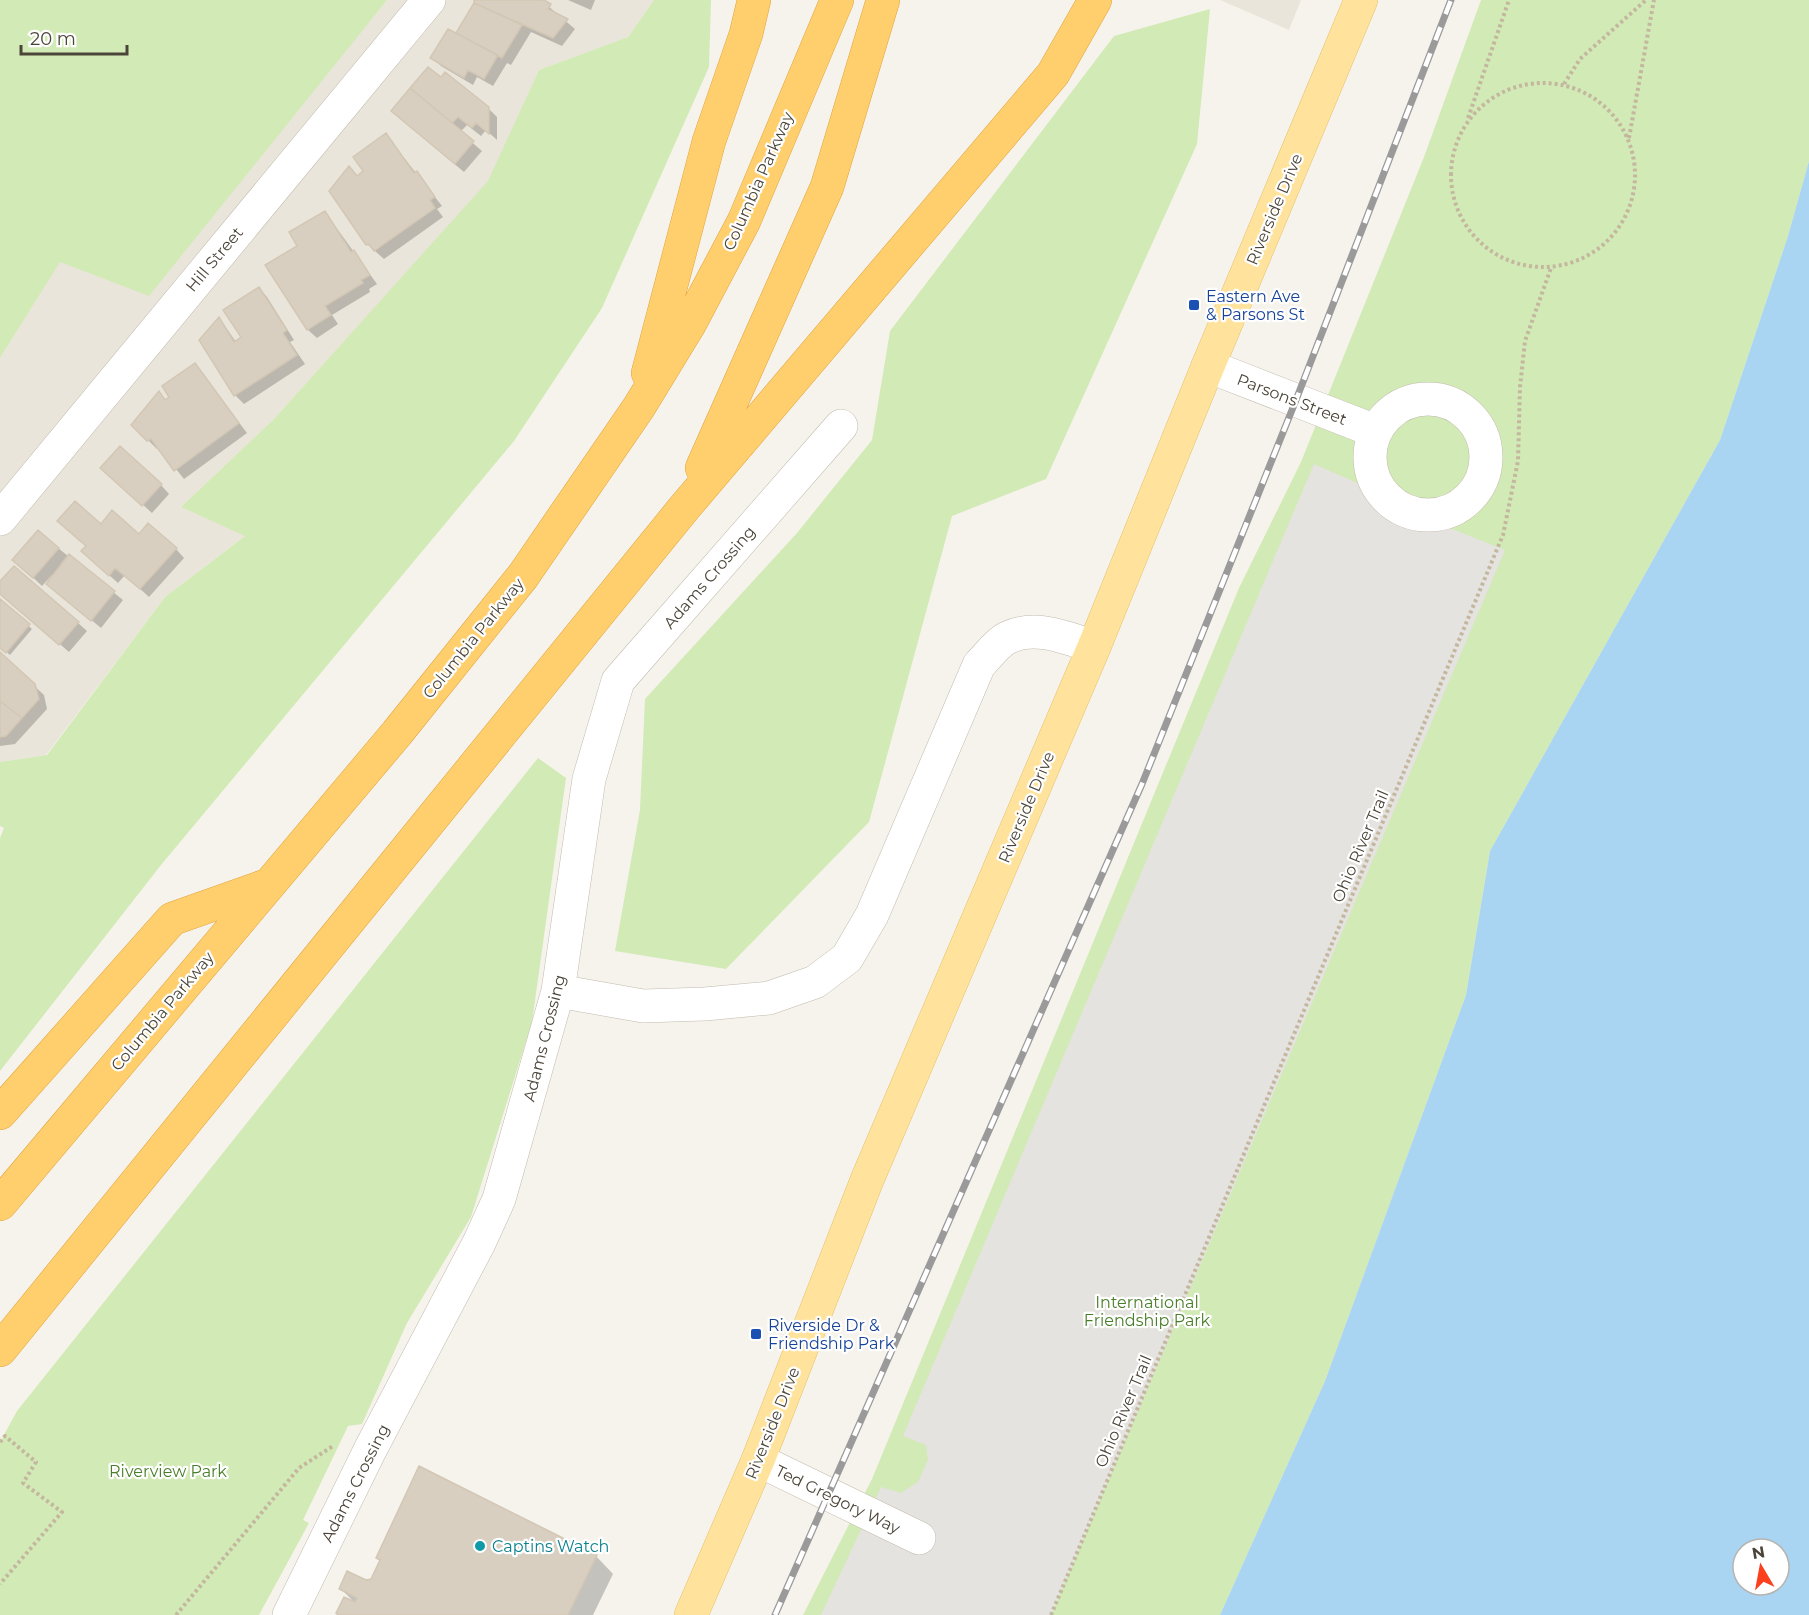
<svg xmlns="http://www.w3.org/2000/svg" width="1809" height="1615" font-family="Montserrat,sans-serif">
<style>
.residential{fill:#eae5da}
.green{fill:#d2eab5}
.parking{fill:#e5e3e0}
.water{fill:#a9d4f2;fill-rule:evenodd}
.shadow{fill:#0003}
.building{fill:#d8cfc1;stroke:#d3c7b4;stroke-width:1.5}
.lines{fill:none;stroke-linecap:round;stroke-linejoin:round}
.minor-casing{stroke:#c2bbae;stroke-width:34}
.major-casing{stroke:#e6c16a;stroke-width:34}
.highway-casing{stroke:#e0a43c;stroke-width:34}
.path{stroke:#c4b79f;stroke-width:4;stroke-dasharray:3 3;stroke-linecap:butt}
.minor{stroke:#fff;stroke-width:33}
.major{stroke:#ffe39c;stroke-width:33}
.highway{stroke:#ffcf6e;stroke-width:33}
.rail-casing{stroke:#9a9a9a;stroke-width:7}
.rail{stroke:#fff;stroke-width:4.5;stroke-dasharray:14;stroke-linecap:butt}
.transit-dot{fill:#1a4fb4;stroke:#fff;stroke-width:2}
.culture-dot{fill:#0f9aa8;stroke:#fff;stroke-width:2}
.labels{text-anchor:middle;stroke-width:4.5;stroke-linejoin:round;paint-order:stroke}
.street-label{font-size:16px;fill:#4b4439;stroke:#fff}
.transit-label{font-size:16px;fill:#164399;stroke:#fff;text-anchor:start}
.park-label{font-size:16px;fill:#4a7f2a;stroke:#fff}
.culture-label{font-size:16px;fill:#0d838f;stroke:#fff;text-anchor:start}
</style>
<rect width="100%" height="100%" fill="#f6f3ec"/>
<path class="residential" d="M387,0H654L628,37L539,70L489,181L274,419L181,507L246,535L165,597L46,755L0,762V358L60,261L338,59Z
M1220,0H1301L1289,30Z"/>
<path class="green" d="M0,0H387L149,296L60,262L0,358Z
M654,0H711L709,67L602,308L514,441L161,865L0,1071V838L4,828L0,826V762L47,755L165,597L245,536L181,507L274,419L488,181L539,70L628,37Z
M1481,0H1809V161L1788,236L1720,440L1490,851L1466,995L1325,1381L1220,1615H803L872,1479L1239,588L1301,462L1424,157Z
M1210,9L1197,144L1046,479L952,516L869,822L726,969L615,951L640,810L645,699L797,533L872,440L890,331L1114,36Z
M538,758L566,778L532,1022L471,1217L407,1323L362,1424L348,1426L303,1520L309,1523L259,1615H0V1442L17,1411Z"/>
<path class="parking" d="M1314,464L1382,494L1399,508L1505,550L1051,1615H821L881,1487L901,1493L918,1482L928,1460L926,1445L903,1436Z"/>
<path class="water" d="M1809,161V1615H1220L1325,1381L1466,995L1490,851L1720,440L1788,236ZM1743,1549H1779V1585H1743Z"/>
<path class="shadow" d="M476,0H541L575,29L562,46L531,32L511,65L507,63L493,86L477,77L473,85L441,66L432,58L456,36Z
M568,0H595L591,10Z
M488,108L497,117V140L486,130L481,136L467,125L460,132L482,151L464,172L402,120Z
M386,135L442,206L437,209L443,217L384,259L367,244L349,168L358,177L365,171Z
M325,212L377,284L369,289L370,292L332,315L338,324L317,338L308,330L267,266L299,246Z
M259,289L267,297L294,340L290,342L305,364L244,404L235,395L220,319L236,342L243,338Z
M195,365L247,433L184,479L159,448L157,449L133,425L159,393L166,401Z
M111,476L161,485L169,494L152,513Z
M101,526L176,549L184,558L149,597L125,575L118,583L92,560Z
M38,532L123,600L101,628L48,584L54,576L52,575L42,586L23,568Z
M0,583L78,623L87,631L69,652L0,592Z
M0,601L32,629L10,655L0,646Z
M0,654L44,695L47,709L15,744L0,746Z
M596,1556L613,1574L593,1615H338L356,1604L340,1588L372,1580L381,1562L378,1558Z"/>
<path class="building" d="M474,0H544L551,4L548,9L568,19L553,38L474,3Z
M474,3L522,25L502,58L456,33Z
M448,29L498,55L484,79L468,70L464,78L430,58Z
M428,67L441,77L445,72L489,107V134L476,123L472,128L458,117L452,123L410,88Z
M410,88L474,141L455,164L391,111Z
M386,133L414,173L417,171L435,197L430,200L435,208L374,251L369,244L366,245L329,191L349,166L357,176L363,171L353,157Z
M325,211L351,252L354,250L370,275L361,280L363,283L325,306L331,315L307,330L265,265L297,246L289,232Z
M259,287L287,330L283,333L297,355L234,396L199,340L219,317L234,342L241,337L223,310Z
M195,363L239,423L174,471L151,439L147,441L131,425L159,391L165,400L169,397L162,386Z
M120,446L162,484L142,506L100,468Z
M75,501L101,524L112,510L139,534L148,523L177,548L140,589L115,568L109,576L81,551L86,546L57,521Z
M38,530L59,548L33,578L12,560Z
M69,554L115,591L91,621L46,584Z
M14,566L79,622L59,645L0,594V581Z
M0,599L30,624L6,653L0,648Z
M0,652L35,684L39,699L22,718L0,701Z
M0,701L22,718L6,736L0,737Z
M419,1466L597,1555L568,1615H338L336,1613L344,1597L355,1602L357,1598L339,1589L347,1571L366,1580L371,1579L380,1560L376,1558Z"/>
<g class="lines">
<g class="minor-casing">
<path id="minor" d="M1208,366L1375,431
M1370 457a58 58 0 1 1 116 0a58 58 0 1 1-116 0Z
M0,519L429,0
M558,991L643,1006L705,1004L769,998L815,982L847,958L872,915L979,665C987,657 997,643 1007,638C1035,624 1067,638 1094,647
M758,1460L919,1538
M289,1615L370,1450L479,1243L499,1199L558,991L589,779L618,681L841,426"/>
</g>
<g class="major-casing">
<path id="major" d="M691,1615L758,1460L867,1180L1094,647L1208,366L1361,0"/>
</g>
<g class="highway-casing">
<path id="highway" d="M648,373L709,141L746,34L754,0
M702,468L827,187L883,0
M0,1113L172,919L265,886
M0,1204L397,733L523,576L639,407L689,325L744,221L837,0
M0,1350L684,508L1053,74L1095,0"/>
</g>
<path class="path" d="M1451 175a92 92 0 1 1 184 0a92 92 0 1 1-184 0Z
M1564,84L1580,59L1646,0
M1468,118L1509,0
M1629,138L1654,0
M0,1442L5,1436L36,1462L23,1483L62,1512L0,1584
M176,1615L299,1468L333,1446
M1051,1615L1503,535L1518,461L1520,387L1525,341L1551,268"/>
<use href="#minor" class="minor"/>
<use href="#major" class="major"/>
<use href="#highway" class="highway"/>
<g class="rail-casing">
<path id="rail" d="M775,1615L1142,784L1296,400L1451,0"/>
</g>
<use href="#rail" class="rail"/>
</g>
<g class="transit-dot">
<rect x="1188" y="299" width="12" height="12" rx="3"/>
<rect x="750" y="1328" width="12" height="12" rx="3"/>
</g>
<circle class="culture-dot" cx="480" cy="1546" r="6"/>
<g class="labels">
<g class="street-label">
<text transform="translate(758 181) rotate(-66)" y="6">Columbia Parkway</text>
<text transform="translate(1274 209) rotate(-67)" y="6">Riverside Drive</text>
<text transform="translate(214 259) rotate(-50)" y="6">Hill Street</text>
<text transform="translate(1292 399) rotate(21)" y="6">Parsons Street</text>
<text transform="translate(709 577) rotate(-49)" y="6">Adams Crossing</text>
<text transform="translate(473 638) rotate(-51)" y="6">Columbia Parkway</text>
<text transform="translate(1026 807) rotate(-67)" y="6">Riverside Drive</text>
<text transform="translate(1360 846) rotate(-67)" y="6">Ohio River Trail</text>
<text transform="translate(162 1011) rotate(-50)" y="6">Columbia Parkway</text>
<text transform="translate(544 1038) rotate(-76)" y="6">Adams Crossing</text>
<text transform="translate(1123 1411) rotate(-67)" y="6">Ohio River Trail</text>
<text transform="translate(772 1423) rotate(-68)" y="6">Riverside Drive</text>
<text transform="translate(355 1483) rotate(-63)" y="6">Adams Crossing</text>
<text transform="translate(838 1499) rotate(26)" y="6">Ted Gregory Way</text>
</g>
<g class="transit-label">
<text x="1206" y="302">Eastern Ave<tspan x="1206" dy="18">&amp; Parsons St</tspan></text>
<text x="768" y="1331">Riverside Dr &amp;<tspan x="768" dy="18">Friendship Park</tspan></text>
</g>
<g class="park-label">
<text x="1147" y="1308">International<tspan x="1147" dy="18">Friendship Park</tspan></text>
<text x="168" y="1477">Riverview Park</text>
</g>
<g class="culture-label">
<text x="492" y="1552">Captins Watch</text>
</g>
</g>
<g transform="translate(1761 1567) rotate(350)"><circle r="28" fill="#ffffff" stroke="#b7b4b0" stroke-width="1.5"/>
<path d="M0-4.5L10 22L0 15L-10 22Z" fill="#fc3f1d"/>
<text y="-9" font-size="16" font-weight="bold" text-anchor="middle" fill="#4b4439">N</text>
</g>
<path d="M21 45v9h106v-9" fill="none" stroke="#4b4439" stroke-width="3"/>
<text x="30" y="45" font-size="18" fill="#4b4439" stroke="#ffffff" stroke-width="4.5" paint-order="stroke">20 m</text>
</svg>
